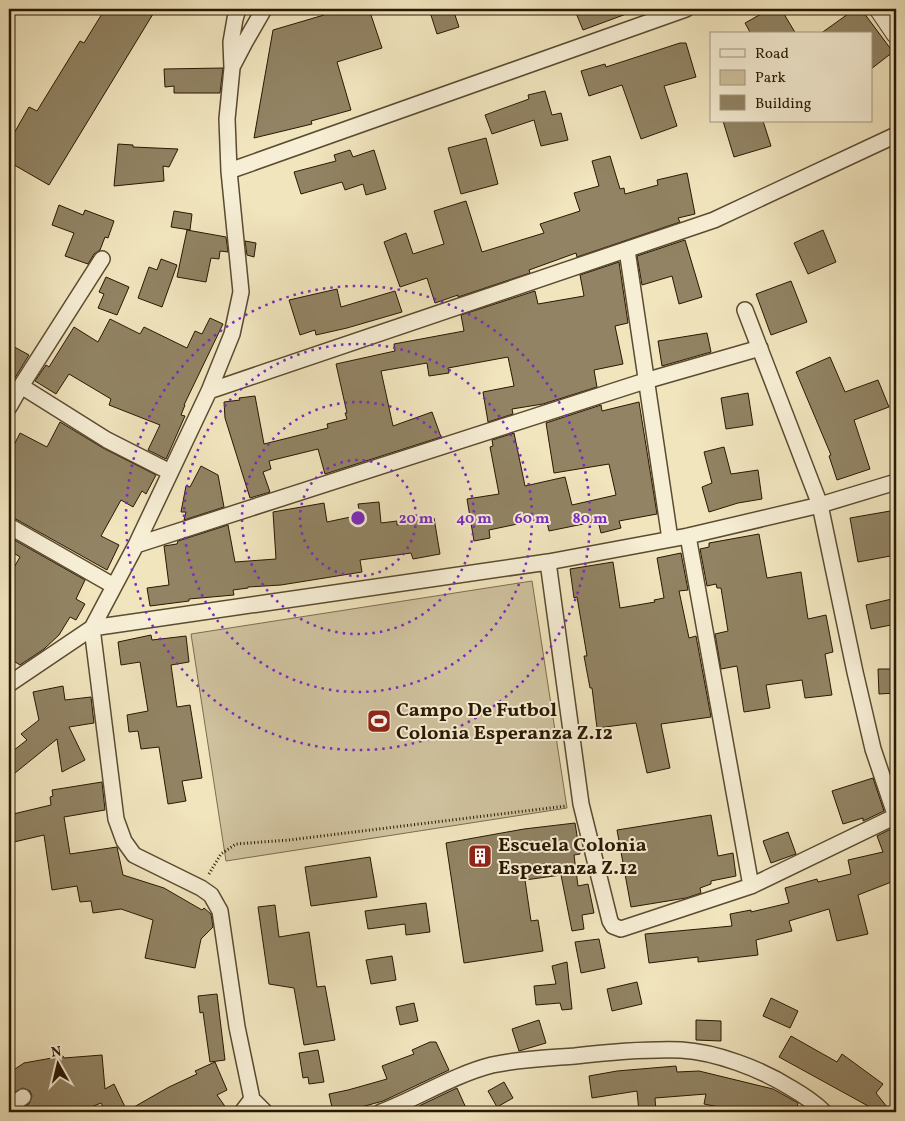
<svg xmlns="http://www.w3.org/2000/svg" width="905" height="1121" font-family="Vollkorn,serif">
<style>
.green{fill:#cfc29e;stroke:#7c6d50}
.building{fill:#918363;stroke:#291801}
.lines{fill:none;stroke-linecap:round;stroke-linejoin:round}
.minor-casing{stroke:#5b4b30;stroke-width:18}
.tertiary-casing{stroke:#5b4b30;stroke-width:21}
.path{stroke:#291801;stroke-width:3;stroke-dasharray:1 2.5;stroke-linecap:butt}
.minor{stroke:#f6eed5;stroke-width:15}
.tertiary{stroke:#f6eed5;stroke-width:19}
.ring{fill:none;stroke:#7b2cbf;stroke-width:2.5;stroke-dasharray:2.5 5}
.labels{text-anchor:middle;stroke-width:4;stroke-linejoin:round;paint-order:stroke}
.poi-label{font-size:20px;font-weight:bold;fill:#291801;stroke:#f6eed5;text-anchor:start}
.centre{fill:#7b2cbf;stroke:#f6eed5;stroke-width:2.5}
.ring-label{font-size:15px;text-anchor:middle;font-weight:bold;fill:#7b2cbf;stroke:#f6eed5;stroke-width:4;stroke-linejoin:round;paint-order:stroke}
</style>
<rect width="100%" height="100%" fill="#f1e5be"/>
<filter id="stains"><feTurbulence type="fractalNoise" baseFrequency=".004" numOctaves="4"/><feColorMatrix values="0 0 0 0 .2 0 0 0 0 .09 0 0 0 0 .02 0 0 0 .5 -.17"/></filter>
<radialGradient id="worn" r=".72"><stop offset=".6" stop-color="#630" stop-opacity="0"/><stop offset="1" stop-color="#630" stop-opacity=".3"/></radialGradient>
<path class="green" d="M532,581L567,808L226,861L191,634Z"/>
<path class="building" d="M105,9H156L49,185L9,162V142L29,107L37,111L80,41L84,43Z
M322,9H369L382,48L337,62L351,110L311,121L312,124L254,138L273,30L324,15Z
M429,9H453L459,27L437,34Z
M587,9H637V10L583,30L576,13Z
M770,9H781L796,34H751L745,23Z
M855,9H861L893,52L871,69V34H820Z
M680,43H686L696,77L664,86L677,126L641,139L622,85L589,96L581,71L605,64L606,67Z
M223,68L220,93H174V86L165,87L164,69Z
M545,91L552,115L561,113L568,140L541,146L534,120L492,134L485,115L529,99L528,95Z
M723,121H763L771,146L734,157Z
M486,138L498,184L461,194L448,148Z
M118,144L133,145V147L178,149L169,167L163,166L164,181L114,186Z
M350,150L353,157L374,150L386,189L366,195L363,184L345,190L342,182L301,194L294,172L336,161L334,155Z
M610,156L620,189L624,188L625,194L658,185L657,180L687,173L695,214L678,218L680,222L577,257L576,253L529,270L530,273L458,297V295L435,303L427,278L400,287L384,242L406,233L413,254L444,244L434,211L466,201L482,252L544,233L540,224L580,211L574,193L599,186L592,161Z
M59,205L83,215L85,210L114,221L108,238L105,237L100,250L94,254L88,264L65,256L74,233L52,225Z
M174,211L192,214L190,230L171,227Z
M187,230L226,237L228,252L220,251L219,259L211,258L206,282L177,277Z
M823,230L836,262L808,274L794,243Z
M685,240L702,297L679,304L672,276L642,285L637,256Z
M245,241L256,243L254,257L247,255Z
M161,259L177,265L162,307L138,298L149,267L157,270Z
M619,262L628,323L615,326L623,364L594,370L597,387L543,404L512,409L513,414L488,422L483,392L514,386L508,357L448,368L449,373L429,376L427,363L381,371L393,426L432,412L441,437L325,474L318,449L269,461L271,469L263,472L270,492L250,498L225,418L224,402L240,400L239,398L255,396L264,444L328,428L327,424L347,419L345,413H347L336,364L395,351L394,344L464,331L461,315L535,291L538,304L584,296L580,275Z
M106,277L129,287L117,315L98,308L104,294L99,292Z
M791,281L807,322L771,335L756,294Z
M337,289L341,307L395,291L402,312L347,328L316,335L315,330L300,335L289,300Z
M210,318L223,324L184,405H185L181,415L185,416L166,459L148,450L160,425L109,405L111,399L69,374L56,394L35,381L46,365L49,367L74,327L98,342L110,319L140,334L144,327L187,348L195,331L202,334Z
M707,333L711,352L662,366L658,341Z
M9,344L29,355L13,381L9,379Z
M830,357L845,392L878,380L889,407L854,420L870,469L837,480L829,456L831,455L796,372Z
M748,393L753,425L726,429L721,398Z
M639,402L657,514L619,521L621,528L601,533L598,521L549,531L546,518L489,530L490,538L474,541L467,499L499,494L490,447L493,446L492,440L514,433L525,486L565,477L572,505L616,495L609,464L554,473L546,423L601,405L602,411Z
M60,422L103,448L156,475L146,494L142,491L133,507L121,500L101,536L119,545L107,570L14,518L9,517V455L20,433L47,447Z
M724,447L731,474L758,470L762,499L738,503L709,512L702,487L712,483L704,452Z
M201,466L218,475L224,507L184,520L186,512H181L186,486L190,487Z
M379,502L381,523L397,521V525L434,518L440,554L413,559L411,553L360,560L362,572L281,585L248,587V588L233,590L234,595L189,599V601L150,606L147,588L169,585L164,546L177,544L178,541L228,525L235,562L276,559L273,512L324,503L327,522L360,515L358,504Z
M896,510V555L858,562L850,518Z
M759,534L767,578L801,572L808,619L826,615L833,652L825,654L832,695L805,698L802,680L766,685L770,708L744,712L737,666L721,669L715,634L728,631L721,588H717L716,584L707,586L700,549L709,547V543Z
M9,537L85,580L76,599L85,604L76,620L70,617L59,635L44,649L20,665L9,658V576L20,557L9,550Z
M681,553L688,590L679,591L689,638L696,636L711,717L661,724L670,768L647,773L636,723L597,728L592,688H590L584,656H587L577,597L574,598L570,569L613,562L620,608L655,602L654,600L664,598L657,558Z
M896,598V624L871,629L866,605Z
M151,635L152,640L186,636L189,662L171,665L177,707L190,705L202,778L182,781L186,801L168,804L159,747L141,749L138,731L129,732L127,715L148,711L140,662L121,665L118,642Z
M878,669H896V693L879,694Z
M63,686L65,700L91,697L94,723L69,727L85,760L62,772L57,739L15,773L9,765V754L27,740L21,734L39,720L33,692Z
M873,778L884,811L863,821V818L843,824L832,791Z
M102,782L105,810L64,817L70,854L117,847L123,875L164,888L202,910L204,908L211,914L213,927L201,939L195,968L145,958L153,920L121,909L93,913L91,901L80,902L77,886L52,890L44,835L14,842L9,823V815L51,805L50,797L53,796L52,790Z
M711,815L718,856L733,853L736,876L711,881V884L700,888L701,893L686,898L631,907L617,830Z
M575,823L580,854L574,855L578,886L588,884L594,913L582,915L584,929L572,931L561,875L525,880L531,921L538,920L543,951L464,963L446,843L524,829Z
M895,827L896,831V883L894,884V881L858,895L868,934L837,941L829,909L789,921L792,931L756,940L758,955L698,962V957L649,963L645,934L732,926L730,914L751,910V912L789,903L785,888L817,879L818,882L851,874L848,860L883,852L877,836Z
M788,832L796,854L771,863L763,841Z
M370,857L377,897L311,906L305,867Z
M426,903L430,932L406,935L405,924L368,929L365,911Z
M275,905L279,937L309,932L317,987L325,986L335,1040L304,1045L294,988L269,984L258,907Z
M599,939L605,968L581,973L575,942Z
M392,956L396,980L371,984L366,960Z
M567,962L572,1009L562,1010L560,1003L536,1005L534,986L556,984L552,966Z
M637,982L642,1004L612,1011L607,989Z
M217,994L225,1060L210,1062L203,1012L200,1013L198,996Z
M771,998L798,1011L790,1028L763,1016Z
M414,1003L418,1021L400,1025L396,1007Z
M539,1020L546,1043L519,1051L512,1029Z
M696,1020L721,1021V1041L696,1040Z
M791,1036L837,1062L842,1054L883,1084L876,1093L891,1112H879L779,1057Z
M430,1042H436L449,1070L383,1101L354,1109L333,1112L329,1094L348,1090L387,1079L382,1066L414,1054L412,1050Z
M318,1050L324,1082L309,1084L308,1077L303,1078L299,1053Z
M102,1055L105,1089L114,1084L127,1111L169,1087L197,1074L195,1071L215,1062L227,1090L217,1095L229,1112H106L101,1103L79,1112H18L29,1104L32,1096L30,1091L23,1088L9,1096V1073L24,1063L63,1056L64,1058Z
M676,1066L677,1072L699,1071L773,1089L798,1103L796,1112H744L704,1104L706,1094L655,1098L656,1112H639L637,1091L592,1098L589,1076L617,1071Z
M504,1082L513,1098L497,1107L488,1091Z
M457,1088L466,1108L459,1112H410L421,1105Z"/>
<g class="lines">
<g class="minor-casing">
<path id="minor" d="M238,9L235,19L231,42L232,68L227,119L229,171L241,292L232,334L209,391L136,545L92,628L116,819L124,841L134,855L201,888L211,895L220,911L237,1027L252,1099L265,1112
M233,65L245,42L264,9
M229,171L686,9
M627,250L670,539
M102,259L21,386L107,440L170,472
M745,310L820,505L855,672L873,749L896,817
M209,391L714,220L896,135
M9,407L21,386
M9,526L114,586
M688,536L751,886
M136,545L645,381L760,348
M548,562L581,804L610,921L613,926L621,929L751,886L896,816
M9,684L92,628L548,562L688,536L820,505L896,482
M9,1107L23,1097
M242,1112L252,1099
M381,1112C418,1098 453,1075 492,1065C519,1059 548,1058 575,1056C610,1052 645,1049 681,1050C716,1052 761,1069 791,1088C803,1095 814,1102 824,1112"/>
</g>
<g class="tertiary-casing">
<path id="tertiary" d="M879,9L896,34"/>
</g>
<path class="path" d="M209,874L221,854L236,844L289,840L566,806"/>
<use href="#minor" class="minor"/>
<use href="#tertiary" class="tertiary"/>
</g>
<g class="ring">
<circle cx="358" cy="518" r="58"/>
<circle cx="358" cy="518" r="116"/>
<circle cx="358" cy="518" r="174"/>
<circle cx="358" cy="518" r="232"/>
</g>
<defs>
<g id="stadium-square" transform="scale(1.25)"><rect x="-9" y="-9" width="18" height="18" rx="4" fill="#8f2418" stroke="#f6eed5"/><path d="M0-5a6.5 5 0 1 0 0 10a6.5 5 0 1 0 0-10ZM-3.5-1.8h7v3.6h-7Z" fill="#fff"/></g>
<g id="building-square" transform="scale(1.25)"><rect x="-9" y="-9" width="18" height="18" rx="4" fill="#8f2418" stroke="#f6eed5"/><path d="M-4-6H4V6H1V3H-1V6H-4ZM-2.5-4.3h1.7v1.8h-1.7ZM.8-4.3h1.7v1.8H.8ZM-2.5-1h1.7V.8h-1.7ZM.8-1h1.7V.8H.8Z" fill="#fff"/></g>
</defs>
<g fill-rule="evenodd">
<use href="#stadium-square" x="379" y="721"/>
<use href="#building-square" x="480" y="856"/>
</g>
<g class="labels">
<g class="poi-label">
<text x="396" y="716">Campo De Futbol<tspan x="396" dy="23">Colonia Esperanza Z.12</tspan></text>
<text x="498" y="851">Escuela Colonia<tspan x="498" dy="23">Esperanza Z.12</tspan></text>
</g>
</g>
<circle cx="358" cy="518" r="8" class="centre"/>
<g class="ring-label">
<text x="416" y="523">20 m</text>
<text x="474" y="523">40 m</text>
<text x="532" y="523">60 m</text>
<text x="590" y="523">80 m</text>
</g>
<rect width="905" height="1121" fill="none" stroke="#f1e5be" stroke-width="30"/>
<rect x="10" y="10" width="885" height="1101" fill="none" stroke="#291801" stroke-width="2.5"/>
<rect x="15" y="15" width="875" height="1091" fill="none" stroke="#291801"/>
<rect x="710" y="32" width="162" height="90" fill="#f6eed5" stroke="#a49880"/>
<rect x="720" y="49" width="25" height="8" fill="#f6eed5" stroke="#a49880"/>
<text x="755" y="58" font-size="15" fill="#291801">Road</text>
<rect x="720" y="70" width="25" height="15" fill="#cfc29e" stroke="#a49880"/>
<text x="755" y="82" font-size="15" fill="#291801">Park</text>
<rect x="720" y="95" width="25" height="15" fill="#918363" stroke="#a49880"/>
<text x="755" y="108" font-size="15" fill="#291801">Building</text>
<g transform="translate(58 1064) rotate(352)" stroke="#f6eed5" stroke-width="4" paint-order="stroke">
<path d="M0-4L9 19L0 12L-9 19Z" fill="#291801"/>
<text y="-8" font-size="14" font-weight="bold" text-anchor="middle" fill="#291801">N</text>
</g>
<rect width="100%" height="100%" filter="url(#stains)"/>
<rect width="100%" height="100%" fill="url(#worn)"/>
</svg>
